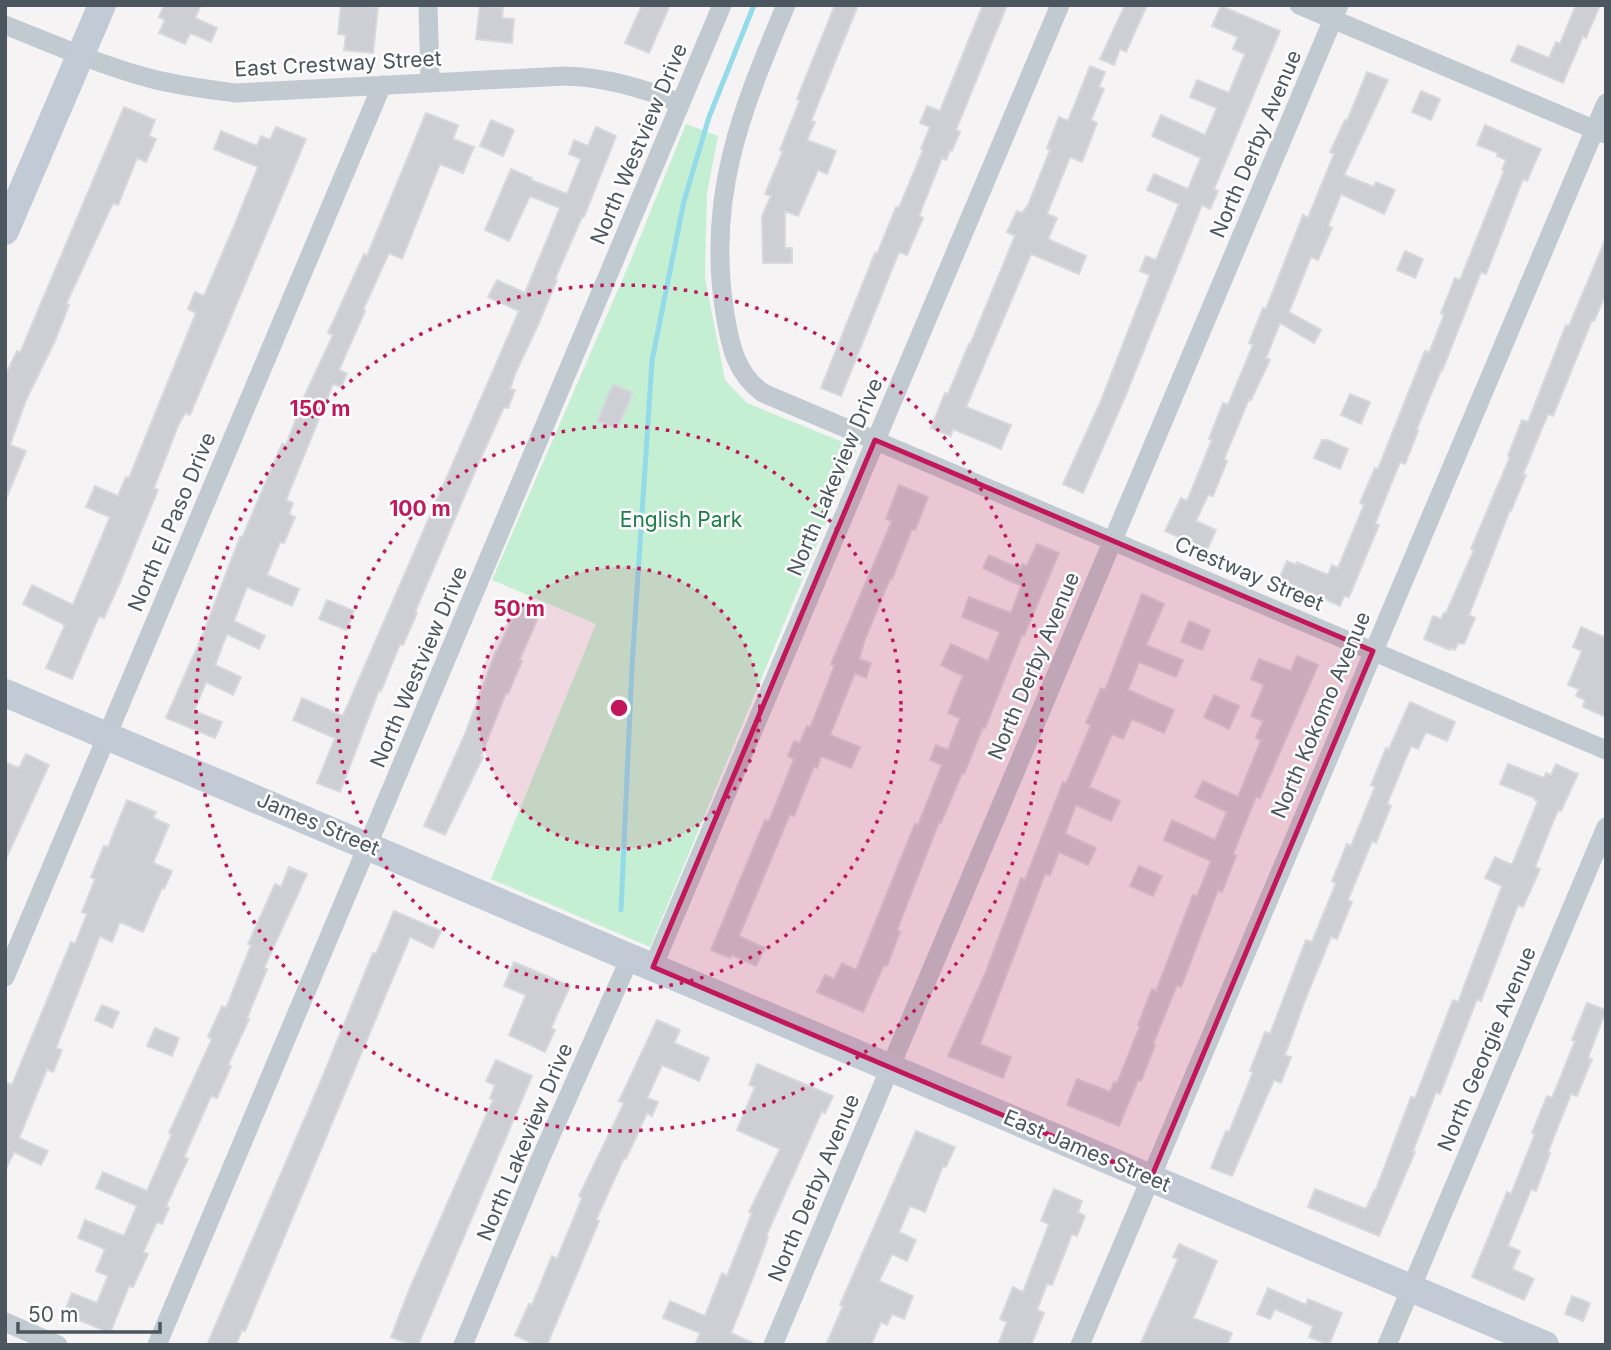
<svg xmlns="http://www.w3.org/2000/svg" width="1611" height="1350" font-family="Inter,sans-serif">
<style>
.green{fill:#c5efd3}
.lines{fill:none;stroke-linecap:round;stroke-linejoin:round}
.stream{stroke:#94dbe9;stroke-width:5}
.building{fill:#cdcfd4;stroke:#d7d9dd;stroke-width:2}
.street{stroke:#c1cad0;stroke-width:19}
.secondary{stroke:#c2cbd5;stroke-width:28}
.marked{fill:#c2185b;fill-opacity:0.2;stroke:#c2185b;stroke-width:5;stroke-linejoin:round}
.ring{fill:none;stroke:#c2185b;stroke-width:3.5;stroke-dasharray:3.5 7}
.labels{text-anchor:middle;stroke-width:5;stroke-linejoin:round;paint-order:stroke}
.street-label{font-size:21px;fill:#4b565f;stroke:#fff}
.park-label{font-size:21px;fill:#1c804a;stroke:#fff}
.centre{fill:#c2185b;stroke:#fff;stroke-width:3.5}
.ring-label{font-size:21px;text-anchor:middle;font-weight:bold;fill:#c2185b;stroke:#fff;stroke-width:5;stroke-linejoin:round;paint-order:stroke}
</style>
<rect width="100%" height="100%" fill="#f5f3f3"/>
<path class="green" d="M686,124L718,136L707,193L705,278L725,380L747,403L857,448L650,947L491,879L596,624L492,580L630,262Z"/>
<g class="lines">
<path class="stream" d="M621,910L632,667L652,361L684,201L709,117L754,5"/>
</g>
<path class="building" d="M164,5H201L195,18L217,28L211,42L190,33L185,44L159,33L165,20L159,17Z
M341,5L378,7L373,53L344,50L346,35L338,34Z
M480,5L503,8L502,18L514,19L512,43L476,39Z
M642,5H670L649,53L625,43Z
M835,5H858L811,121L815,122L807,140L836,151L827,174L818,170L798,216L785,211V248H792V263H763L762,216L771,196L765,194L783,151L780,150L800,100L797,99Z
M983,5H1007L960,120L956,130L960,132L952,151L950,150L946,160L942,158L919,216L923,218L907,255L899,252L841,396L821,388L875,253L877,254L896,207L899,208L923,150L921,149L930,127L920,123L927,106L940,111Z
M1125,5H1147L1126,52L1120,49L1114,65L1100,59Z
M1576,5H1600L1586,38L1583,36L1563,83L1511,61L1518,45L1549,58L1556,42L1560,44Z
M1221,6L1280,31L1214,189L1218,191L1210,209L1202,205L1125,397L1083,493L1063,484L1100,403L1150,275L1140,271L1146,256L1156,260L1179,204L1147,190L1154,174L1188,189L1201,158L1152,136L1161,115L1205,135L1217,108L1190,97L1197,80L1229,93L1245,54L1233,49L1238,37L1212,26Z
M1090,66L1105,72L1099,87L1104,89L1091,120L1097,123L1082,162L1070,157L1047,214L1057,218L1048,239L1086,256L1079,274L1031,254L966,407L1011,425L1001,449L953,429L951,436L931,428L945,393L948,394L969,344L970,345L1015,236L1007,232L1017,211L1022,213L1028,205L1050,150L1047,148L1059,117L1068,121Z
M1367,72L1388,80L1344,175L1374,187L1376,182L1395,190L1384,214L1341,194L1328,226L1332,228L1318,260L1311,257L1289,312L1321,330L1314,343L1280,323L1266,358L1270,360L1251,400L1249,399L1224,459L1227,461L1213,496L1208,495L1196,521L1216,530L1207,550L1165,531L1181,498L1187,501L1212,440L1209,439L1223,403L1228,405L1253,345L1249,343L1263,308L1266,309L1303,215L1308,218L1334,154L1330,152L1345,120L1347,121Z
M1421,91L1440,99L1431,120L1412,112Z
M124,107L155,120L149,136L156,139L146,162L137,158L118,205L113,203L66,304L69,305L54,343L26,400L10,445L26,451L5,501V376L17,351L20,353Z
M426,113L458,125L453,139L474,147L463,173L440,164L402,259L389,253L363,310L365,311L339,370L347,374L341,387L333,384L286,500L293,503L289,514L295,517L284,543L280,542L267,575L299,589L292,606L247,587L234,621L265,636L259,649L227,634L215,665L241,677L233,695L206,682L194,711L222,722L215,738L166,718L203,634L240,537L242,538L282,444L286,445L304,397L333,335L328,333L364,254L367,256Z
M491,120L514,130L503,156L480,146Z
M1485,125L1541,149L1527,181L1523,179L1486,274L1481,272L1442,371L1441,370L1416,431H1418L1405,464L1400,462L1375,524L1379,525L1349,597L1344,596L1340,606L1279,579L1287,561L1296,565L1297,562L1328,575L1332,565L1338,568L1364,505L1360,503L1375,468L1378,469L1425,351L1429,353L1444,315L1441,313L1455,278L1460,280L1504,171L1502,170L1506,160L1497,156L1498,153L1477,145Z
M276,127L306,139L190,415L185,413L178,426L154,488L158,490L120,582L104,618L99,616L72,679L46,668L65,625L23,604L32,585L73,605L110,517L86,507L95,486L118,496L126,477L129,478L196,313L188,309L195,292L204,296L235,224L258,167L214,149L221,131L257,146L261,136L270,140Z
M596,127L616,136L584,217H582L555,279L557,280L538,325L515,374L510,389L515,390L508,408L504,407L476,469L415,612L417,613L403,645L400,644L381,691L379,690L340,792L317,783L335,738L293,720L302,698L343,716L519,311L488,297L497,280L525,293L560,208L530,196L509,241L485,230L511,169L532,178L531,180L567,194L581,159L569,154L574,140L588,146Z
M1606,238V294L1594,321L1592,320L1553,416L1548,414L1523,474L1526,475L1511,511L1510,510L1469,615L1475,618L1464,644L1458,643L1455,650L1451,648L1450,650L1424,639L1433,616L1441,619L1444,613H1446L1474,550L1471,549L1510,457L1508,456L1522,420L1528,422L1566,325L1569,326Z
M1405,251L1423,259L1415,278L1397,270Z
M613,384L633,393L617,429L597,421Z
M1350,394L1370,402L1361,424L1341,415Z
M1322,440H1328L1348,449L1340,469L1314,458Z
M899,485L928,497L915,530L912,529L892,579H890L865,639L859,659L871,663L866,678L855,673L830,735L860,747L851,768L821,756L817,768L814,766L794,816L790,814L739,936L765,948L756,966L732,955L730,958L711,950L765,820L769,821L794,759L788,756L794,741L800,743L807,726L810,728L835,665L831,664L892,521L886,519Z
M1037,544L1059,553L1024,636L1022,635L985,728L983,727L964,774L962,773L941,823L939,822L897,930L900,932L887,966L884,965L863,1012L817,992L825,975L834,979L842,963L856,970L915,824L918,825L942,765L930,760L936,745L948,750L960,718L948,713L963,676L941,665L951,644L988,661L1000,632L962,617L969,597L1011,613L1021,586L983,568L989,555L1020,569L1022,564L1027,566Z
M1142,594L1164,604L1146,645L1183,660L1176,677L1139,662L1128,690L1174,710L1164,733L1132,719L1123,739L1112,734L1089,787L1120,801L1111,821L1076,805L1065,834L1096,848L1088,865L1059,852L1050,875L1045,874L980,1044L1011,1057L1003,1078L948,1056L985,974L1021,878L1025,880L1063,782L1066,784L1091,725L1086,723L1101,688L1105,690Z
M327,600L354,611L346,630L319,619Z
M519,604L540,613L519,661H522L508,694L506,693L481,756L483,757L445,835L424,826L465,734L496,651H497Z
M1189,621L1210,630L1202,650L1181,642Z
M1581,627L1606,638V717L1583,707L1585,700L1576,696L1579,689L1568,685L1582,651L1573,647Z
M1297,656L1318,665L1260,798L1256,797L1233,854L1236,856L1222,892L1218,890L1181,987L1177,985L1153,1044L1155,1045L1141,1081L1138,1080L1119,1126L1067,1105L1077,1079L1110,1092L1114,1082L1117,1083L1140,1026L1138,1025L1152,989L1156,991L1193,895L1197,896L1211,861L1164,840L1172,820L1215,840L1227,812L1195,797L1203,781L1238,797L1261,740L1256,738L1263,721L1251,716L1264,685L1251,679L1259,659L1291,671Z
M1214,695L1239,706L1229,729L1204,717Z
M1410,702L1455,722L1447,741L1426,732L1418,749L1411,746L1387,804L1391,806L1376,843L1372,841L1348,900L1352,902L1337,939L1331,937L1307,995L1285,1055L1291,1057L1281,1083L1274,1080L1232,1176L1211,1168L1226,1131L1229,1132L1253,1072L1250,1071L1265,1032L1270,1034L1306,940L1312,942L1336,883L1332,881L1347,844L1351,846L1375,787L1371,785L1386,748L1389,749Z
M26,754L49,765L5,861V762L19,768Z
M1508,764L1544,778L1546,773L1551,775L1556,764L1578,774L1561,811L1558,810L1535,867L1540,869L1523,907L1518,905L1481,1001L1477,999L1440,1094L1436,1092L1413,1151L1415,1152L1379,1236L1308,1207L1315,1189L1366,1209L1374,1191L1375,1192L1411,1097L1415,1098L1453,1000L1458,1002L1502,886L1485,878L1495,857L1512,865L1538,801L1535,800V798L1500,784Z
M127,800L156,812L153,818L169,825L153,863L172,871L164,889L162,888L143,932L120,922L112,942L100,936L56,1048L62,1050L53,1072L47,1069L19,1138L48,1151L41,1165L14,1152L5,1171V1082L12,1085L71,942L75,944L87,914L82,912L95,879L91,877L104,846L108,847Z
M1139,866L1162,876L1153,896L1130,886Z
M289,867L307,874L264,968L267,969L247,1018L249,1019L228,1065L231,1066L217,1098L211,1096L184,1157L188,1159L166,1206L169,1208L162,1224L157,1222L143,1252L148,1254L133,1287L129,1286L110,1333L64,1314L72,1293L97,1303L108,1276L96,1271L105,1249L78,1238L85,1220L124,1236L137,1206L96,1188L103,1172L147,1191L172,1134L169,1133L212,1039L208,1037L222,1006L226,1008L251,945L248,944L275,884L281,887Z
M394,911L441,931L433,948L410,937L245,1331L242,1330L236,1345H207L320,1083L373,953L376,954Z
M514,962L570,986L551,1028L555,1030L545,1052L509,1035L526,995L504,986Z
M1587,1003L1606,1010L1588,1058L1592,1059L1577,1096L1571,1094L1548,1152L1550,1153L1536,1191L1531,1189L1508,1246L1520,1251L1512,1269L1534,1279L1524,1300L1472,1277L1507,1192L1511,1194L1535,1134L1532,1133L1547,1096L1552,1098L1575,1041L1572,1040Z
M102,1005L119,1012L112,1028L95,1020Z
M657,1020L680,1030L674,1043L709,1058L699,1081L662,1065L647,1098L658,1102L652,1116L647,1113L626,1159L624,1158L596,1220L599,1221L547,1345H535L515,1335L529,1304L532,1305L552,1256L557,1259L582,1198L579,1196L624,1103L619,1101Z
M155,1028L179,1038L172,1056L147,1046Z
M496,1060L532,1076L418,1345H410L391,1337L410,1288L493,1100L490,1098L495,1085L486,1081Z
M757,1064L833,1096L825,1113L822,1111L766,1236L768,1237L756,1270L731,1333L757,1345H695L700,1333L663,1318L670,1301L705,1316L722,1273L727,1276L752,1213L749,1212L780,1149L737,1130L755,1087L749,1085Z
M916,1131L955,1147L946,1167L943,1166L925,1212L910,1206L899,1232L916,1240L907,1261L892,1254L879,1281L913,1296L904,1319L892,1314L887,1325L881,1322L871,1345H826L843,1306L840,1305Z
M1054,1189L1082,1201L1078,1212L1085,1216L1077,1236L1072,1234L1052,1285L1047,1284L1037,1310L1044,1313L1031,1345H998L1007,1322L1000,1319L1013,1287L1023,1292L1049,1224L1041,1221Z
M1179,1244L1217,1261L1193,1318L1232,1333L1227,1345H1140L1178,1259L1173,1257Z
M1268,1288L1306,1305L1308,1299L1342,1313L1329,1345L1309,1337L1313,1326L1275,1309L1270,1319L1257,1314Z
M1572,1296L1590,1303L1583,1321L1565,1314Z"/>
<g class="lines">
<path class="street" d="M428,5L430,82
M786,5C741,111 706,197 725,314C730,345 736,374 763,393L1606,750
M1299,5L1605,134
M5,25C53,44 100,65 149,78C178,86 207,89 236,93L564,76C605,77 642,88 680,103
M653,967L1060,5
M5,977L382,85
M5,1322L58,1345
M157,1345L722,5
M463,1345L539,1162L630,958
M773,1345L1339,5
M1080,1345L1606,103
M1387,1345L1606,827"/>
<path class="secondary" d="M5,231L102,5
M5,693L1545,1345"/>
</g>
<path class="marked" d="M875,440L1373,651L1151,1178L653,967Z"/>
<circle cx="619" cy="708" r="141" fill="#c2185b" fill-opacity=".12"/>
<g class="ring">
<circle cx="619" cy="708" r="141"/>
<circle cx="619" cy="708" r="282"/>
<circle cx="619" cy="708" r="423"/>
</g>
<g class="labels">
<g class="street-label">
<text transform="translate(338 64) rotate(-3)" y="7">East Crestway Street</text>
<text transform="translate(639 144) rotate(-67)" y="7">North Westview Drive</text>
<text transform="translate(1256 144) rotate(-67)" y="7">North Derby Avenue</text>
<text transform="translate(835 477) rotate(-67)" y="7">North Lakeview Drive</text>
<text transform="translate(172 522) rotate(-67)" y="7">North El Paso Drive</text>
<text transform="translate(1249 574) rotate(23)" y="7">Crestway Street</text>
<text transform="translate(1034 666) rotate(-67)" y="7">North Derby Avenue</text>
<text transform="translate(419 667) rotate(-67)" y="7">North Westview Drive</text>
<text transform="translate(1321 715) rotate(-67)" y="7">North Kokomo Avenue</text>
<text transform="translate(318 824) rotate(23)" y="7">James Street</text>
<text transform="translate(1487 1049) rotate(-67)" y="7">North Georgie Avenue</text>
<text transform="translate(525 1142) rotate(-67)" y="7">North Lakeview Drive</text>
<text transform="translate(1087 1151) rotate(23)" y="7">East James Street</text>
<text transform="translate(814 1188) rotate(-67)" y="7">North Derby Avenue</text>
</g>
<g class="park-label">
<text x="681" y="527">English Park</text>
</g>
</g>
<circle cx="619" cy="708" r="10" class="centre"/>
<g class="ring-label">
<text x="320" y="416">150 m</text>
<text x="420" y="516">100 m</text>
<text x="519" y="616">50 m</text>
</g>
<rect width="1611" height="1350" fill="none" stroke="#4b565f" stroke-width="14"/>
<path d="M18 1322v10h142v-10" fill="none" stroke="#4b565f" stroke-width="3.5"/>
<text x="28" y="1322" font-size="21" fill="#4b565f" stroke="#ffffff" stroke-width="5" paint-order="stroke">50 m</text>
</svg>
